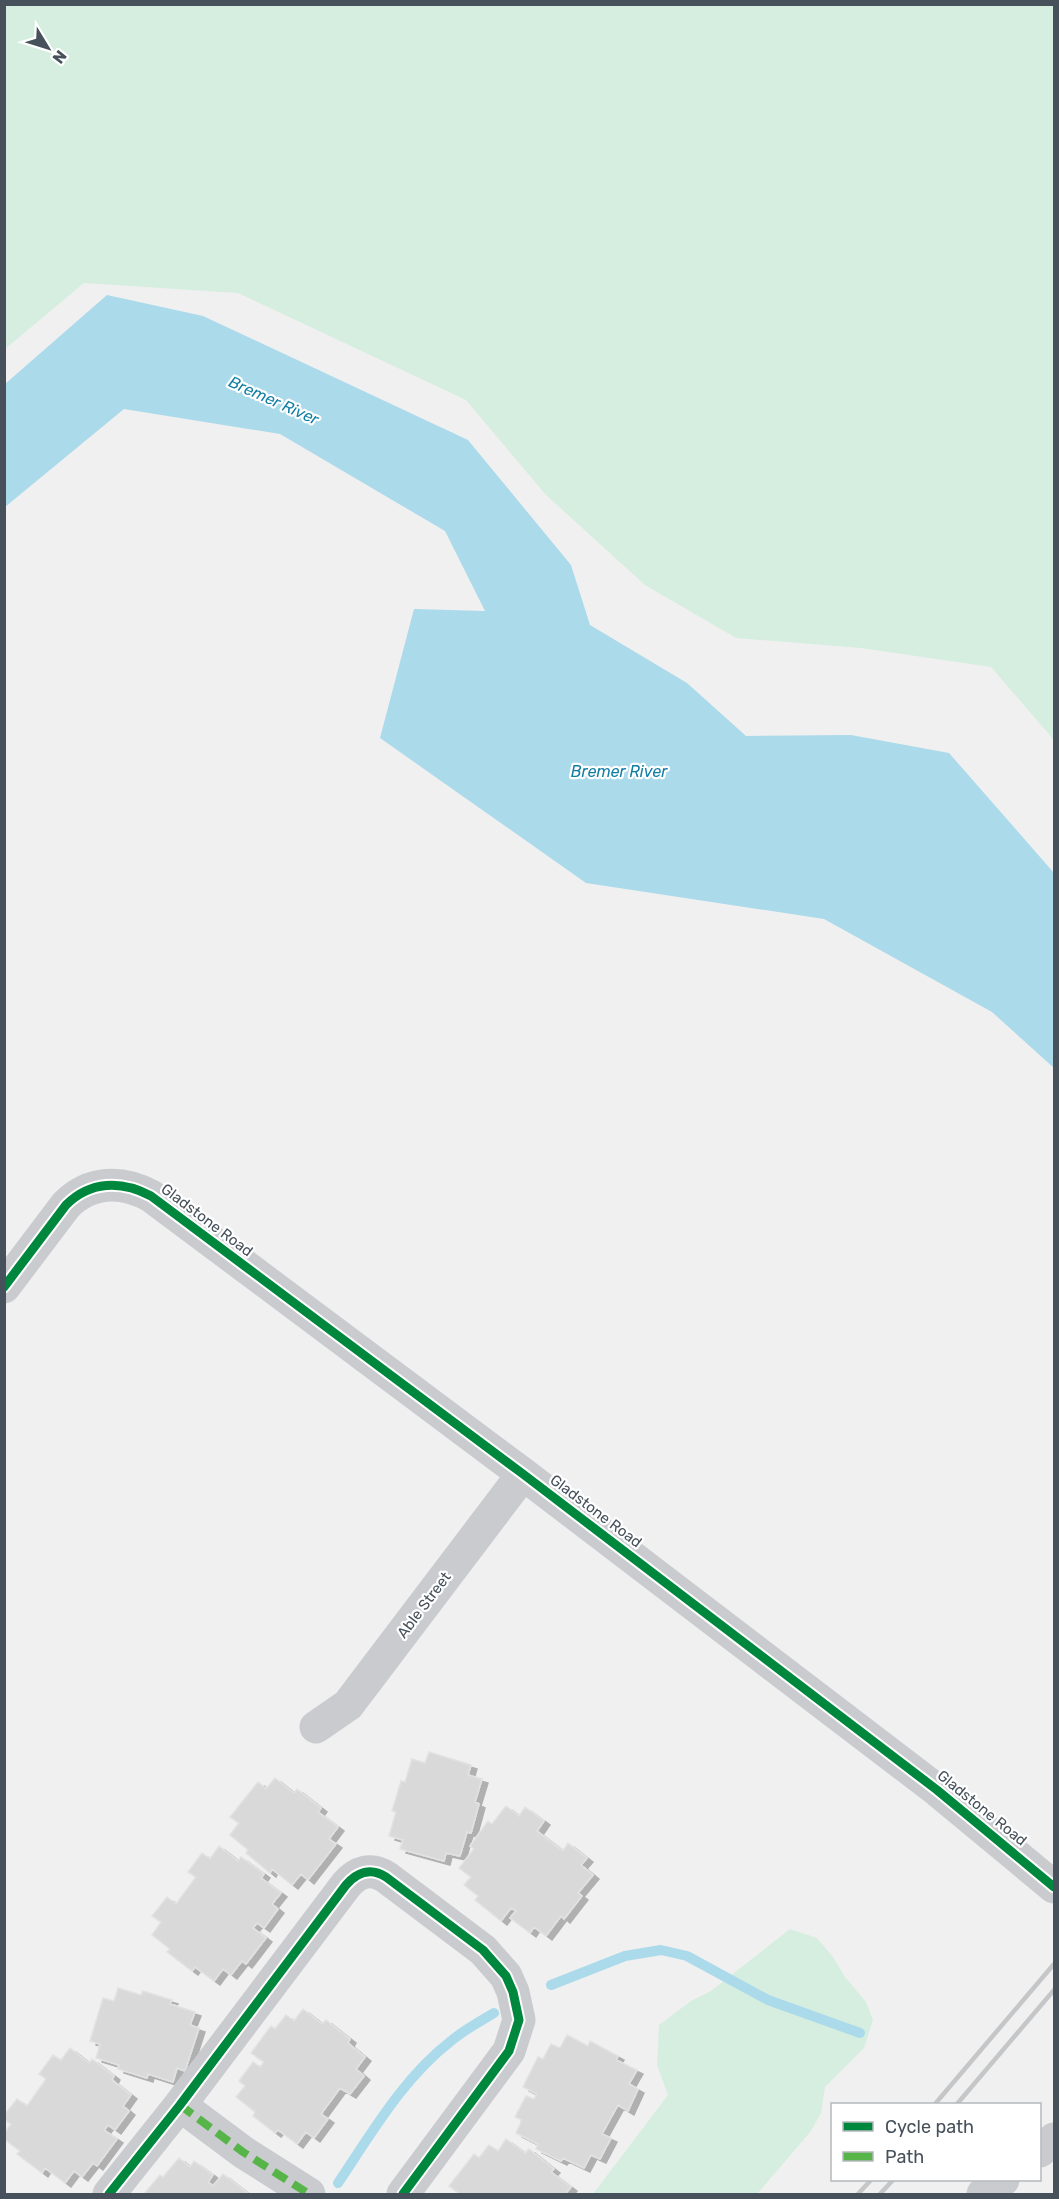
<svg xmlns="http://www.w3.org/2000/svg" width="1059" height="2199" font-family="Rubik,sans-serif">
<style>
.green{fill:#d5eee0}
.water{fill:#abdaeb}
.lines{fill:none;stroke-linecap:round;stroke-linejoin:round}
.stream{stroke:#abdaeb;stroke-width:10}
.building{fill:#d9d9da;stroke:#e1e2e3;stroke-width:1.5;filter:url(#shadow)}
.minor{stroke:#c9cbce;stroke-width:33}
.rail{stroke:#c4c6c8;stroke-width:4.5}
.quiet{stroke:#57b448;stroke-width:8;stroke-dasharray:15 8;stroke-linecap:butt}
.cycleway-casing{stroke:#fff;stroke-width:13}
.cycleway{stroke:#00873e;stroke-width:9}
.labels{text-anchor:middle;stroke-width:4.5;stroke-linejoin:round;paint-order:stroke}
.street-label{font-size:15px;fill:#47515b;stroke:#fff}
.water-label{font-size:16px;font-style:italic;fill:#117ea4;stroke:#fff}
</style>
<defs>
<filter id="shadow"><feDropShadow dx="6" dy="4" stdDeviation="0" flood-color="#0004"/></filter>
</defs>
<rect width="100%" height="100%" fill="#f0f0f0"/>
<path class="green" d="M5,4L1054,5V740L991,667L861,648L736,638L645,585L546,495L466,400L238,293L84,283L5,349Z
M790,1929L817,1938L833,1957L845,1977L866,2002L873,2020L864,2048L825,2087L821,2113L811,2131L757,2194H593L668,2095L657,2065L659,2025L691,2001L711,1991Z"/>
<path class="water" d="M107,295L203,316L468,440L571,565L590,625L687,683L746,736L851,735L949,753L1054,873V1068L992,1012L824,919L586,883L380,738L414,609L485,611L445,531L280,434L124,409L5,507V384Z"/>
<g class="lines">
<path class="stream" d="M551,1985L625,1956L661,1950L687,1956L768,2000L860,2033
M338,2183C371,2134 403,2078 451,2041C464,2030 479,2022 494,2013"/>
</g>
<path class="building" d="M429,1752L471,1765L468,1775L482,1779L475,1802L479,1804L471,1833L467,1832L460,1856L446,1853L444,1861L400,1849L403,1840L389,1836L396,1812L392,1811L401,1781L405,1782L412,1759L425,1763Z
M275,1778L294,1793L297,1789L321,1808L318,1812L338,1827L329,1839L336,1844L308,1880L301,1874L292,1885L272,1869L270,1873L246,1853L248,1850L230,1835L239,1823L230,1817L258,1782L266,1789Z
M506,1806L519,1816L525,1807L544,1821L537,1831L563,1851L568,1843L587,1858L581,1865L593,1875L578,1893L582,1896L564,1919L561,1916L546,1936L534,1927L530,1933L510,1918L516,1911L511,1908L501,1921L475,1900L478,1896L464,1885L471,1877L459,1868L474,1849L470,1846L488,1821L492,1824Z
M219,1846L238,1861L241,1857L264,1874L261,1878L281,1893L272,1904L278,1909L264,1928L257,1923L253,1928L266,1938L246,1964L242,1961L231,1975L223,1969L214,1981L195,1967L192,1971L167,1952L170,1949L152,1935L161,1922L152,1916L167,1897L176,1904L196,1877L188,1872L202,1853L210,1859Z
M118,1988L141,1995L143,1991L172,2000L170,2004L195,2012L190,2025L199,2028L185,2071L177,2068L173,2082L148,2074L147,2078L118,2069L119,2065L96,2058L100,2044L90,2041L103,1998L114,2001Z
M303,2009L322,2024L326,2020L350,2039L348,2043L365,2057L356,2069L364,2076L350,2094L340,2088L321,2114L328,2119L314,2138L306,2132L297,2144L278,2130L275,2133L253,2116L255,2112L236,2097L245,2086L239,2081L253,2062L260,2067L264,2062L251,2053L271,2026L275,2029L286,2015L294,2021Z
M567,2035L588,2046L590,2041L618,2056L616,2060L637,2070L629,2084L638,2089L628,2111L618,2105L602,2134L611,2138L600,2159L591,2155L584,2168L563,2158L561,2161L536,2149L538,2144L516,2133L522,2120L515,2117L526,2096L534,2099L537,2094L523,2087L538,2057L543,2059L551,2044L560,2048Z
M70,2048L89,2063L92,2059L114,2076L112,2080L131,2095L123,2106L129,2111L115,2130L108,2125L104,2130L117,2139L97,2166L93,2163L82,2177L74,2171L65,2183L45,2168L42,2173L17,2154L20,2151L4,2139V2134L11,2124L4,2119V2115L17,2099L27,2106L46,2079L39,2074L53,2055L61,2060Z
M506,2139L525,2153L529,2149L554,2169L551,2172L571,2187L565,2194H460L449,2186L474,2154L479,2158L489,2145L498,2151Z
M179,2158L190,2167L194,2161L213,2175L208,2182L213,2186L223,2174L249,2194H144L160,2175L163,2177Z"/>
<g class="lines">
<path class="minor" d="M4,1287L66,1205C90,1181 121,1180 151,1196L523,1474L937,1790L1054,1887
M316,1727L348,1705L523,1474
M180,2105L243,2152L309,2194
M1040,2151L1054,2139
M109,2194L180,2105L346,1885C357,1872 371,1867 386,1877L483,1950L506,1976L513,1992L519,2020L509,2051L403,2194
M983,2194L1003,2180"/>
<path class="rail" d="M935,2104L1054,1964
M957,2104L1054,1990
M858,2194L871,2180
M880,2194L893,2180"/>
<path class="quiet" d="M180,2105L243,2152L309,2194"/>
<g class="cycleway-casing">
<path id="cycleway" d="M4,1287L66,1205C90,1181 121,1180 151,1196L523,1474L937,1790L1054,1887
M109,2194L180,2105L346,1885C357,1872 371,1867 386,1877L483,1950L506,1976L513,1992L519,2020L509,2051L403,2194"/>
</g>
<use href="#cycleway" class="cycleway"/>
</g>
<g class="labels">
<g class="street-label">
<text transform="translate(207 1220) rotate(37)" y="5">Gladstone Road</text>
<text transform="translate(596 1511) rotate(37)" y="5">Gladstone Road</text>
<text transform="translate(424 1605) rotate(-53)" y="5">Able Street</text>
<text transform="translate(982 1808) rotate(39)" y="5">Gladstone Road</text>
</g>
<g class="water-label">
<text transform="translate(274 400) rotate(24)" y="6">Bremer River</text>
<text x="619" y="777">Bremer River</text>
</g>
</g>
<rect width="1059" height="2199" fill="none" stroke="#47515b" stroke-width="12"/>
<rect x="831" y="2103" width="210" height="78" fill="#ffffff" stroke="#b5b9bd" stroke-width="1.5"/>
<rect x="843" y="2122" width="30" height="9" fill="#00873e" stroke="#b5b9bd" stroke-width="1.5"/>
<text x="885" y="2133" font-size="18" fill="#47515b">Cycle path</text>
<rect x="843" y="2152" width="30" height="9" fill="#57b448" stroke="#b5b9bd" stroke-width="1.5"/>
<text x="885" y="2163" font-size="18" fill="#47515b">Path</text>
<g transform="translate(48 48) rotate(128)" stroke="#ffffff" stroke-width="4.5" paint-order="stroke">
<path d="M0-4.5L10 22L0 15L-10 22Z" fill="#47515b"/>
<text y="-9" font-size="16" font-weight="bold" text-anchor="middle" fill="#47515b">N</text>
</g>
</svg>
